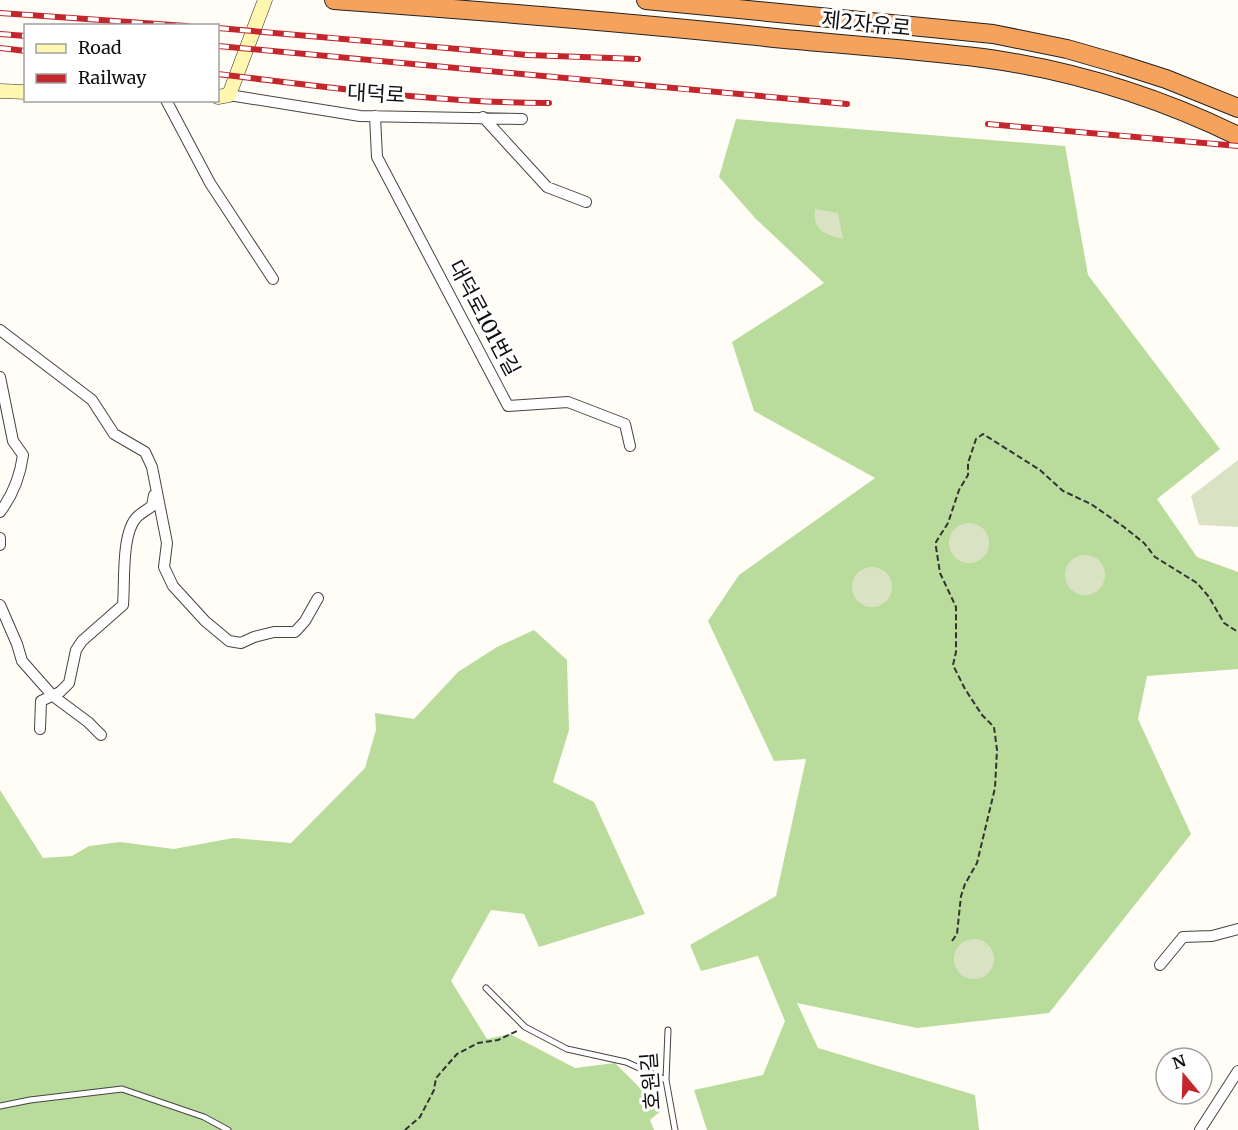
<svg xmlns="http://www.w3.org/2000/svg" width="1238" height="1130" font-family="Merriweather,'Noto Sans KR',serif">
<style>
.forest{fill:#b9dc9c}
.cemetery{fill:#d9e3c4}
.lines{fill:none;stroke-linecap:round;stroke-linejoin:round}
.lane-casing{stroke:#444;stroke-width:7}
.street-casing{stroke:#444;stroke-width:12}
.secondary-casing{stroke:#333;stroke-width:15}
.highway-casing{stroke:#222;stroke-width:20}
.path{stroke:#333;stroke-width:2;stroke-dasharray:6 3;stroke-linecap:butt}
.lane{stroke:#fff;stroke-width:5}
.street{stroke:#fff;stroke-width:10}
.secondary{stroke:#fff6b0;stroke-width:14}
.highway{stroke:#f5a25d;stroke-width:18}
.rail-casing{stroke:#c4262e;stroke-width:6}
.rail{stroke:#fff;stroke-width:4;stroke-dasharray:11;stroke-linecap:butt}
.labels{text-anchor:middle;stroke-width:6;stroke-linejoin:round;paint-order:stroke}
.street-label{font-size:21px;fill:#111;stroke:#fff}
</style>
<rect width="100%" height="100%" fill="#fffdf5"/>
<path class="forest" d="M736,119L1065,146L1088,275L1220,449L1157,499L1197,557L1238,572V669L1147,676L1138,719L1191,834L1049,1013L917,1028L797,1003L818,1048L975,1095L979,1130H707L694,1090L763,1075L785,1021L758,956L701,971L690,945L776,896L806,759L774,761L708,621L739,575L875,478L754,411L732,342L824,283L755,218L719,177Z
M534,630L567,660L569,730L553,782L594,802L645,914L539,947L524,914L491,910L451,981L487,1039L510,1034L575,1068L615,1063L662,1110L650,1120L654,1130H0V790L43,858L72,856L89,846L120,842L174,849L233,838L291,843L365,768L376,730L375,713L414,719L458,672L497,647Z"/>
<path class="cemetery" d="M815,209L838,213L843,239C824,234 813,231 815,209Z
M1238,460V527L1199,525L1191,496Z
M949 543a20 20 0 1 1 40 0a20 20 0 1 1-40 0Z
M1065 575a20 20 0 1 1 40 0a20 20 0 1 1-40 0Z
M852 587a20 20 0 1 1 40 0a20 20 0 1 1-40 0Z
M954 959a20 20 0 1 1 40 0a20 20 0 1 1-40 0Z"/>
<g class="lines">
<g class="lane-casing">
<path id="lane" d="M486,988L525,1027L567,1049L626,1062L666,1080
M668,1030L666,1080L675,1130
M0,1106L30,1100L122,1089L204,1117L228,1130"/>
</g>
<g class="street-casing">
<path id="street" d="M229,95L360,116L522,119
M166,100L210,183L273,279
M375,116L377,157L508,406L568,402L625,424L630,446
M483,117L547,187L586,202
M0,330L92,400L114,434L145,452L152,467L167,543L164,567L173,586L205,621L229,641L241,643L254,637L274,632H295L305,621L318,598
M0,377L13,441L23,455C20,477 13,495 0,512
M0,538V545
M0,605L17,644L22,661L53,696L88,722L101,735
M40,729L41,701L60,692L69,683L76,650L82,641L123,605C125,583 121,533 137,517C141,513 147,510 152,506L154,495
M1160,965L1183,937L1212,936L1238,929
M1200,1130L1238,1071"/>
</g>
<g class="secondary-casing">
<path id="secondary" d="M0,91L26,92
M218,97L229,95L265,0"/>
</g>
<g class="highway-casing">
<path id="highway" d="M334,0C485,11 635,23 785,39C851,45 917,50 983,58C1071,70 1158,97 1238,136
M646,0L993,34L1067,49L1119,64L1166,79L1238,108"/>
</g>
<path class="path" d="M952,941L957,934L961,896L965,884L977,863L995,788L997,750L994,727L982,715L965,689L953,665L956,652V607L940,573L936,547V542L948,523L959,490L968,475V463L976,439L983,434L1040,470L1063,491L1091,504L1124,527L1144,543L1155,557L1197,583L1209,597L1224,623L1238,632
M405,1130L420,1117L434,1090L436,1078L457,1054L478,1043L498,1040L517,1031"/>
<use href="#lane" class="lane"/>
<use href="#street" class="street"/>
<use href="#secondary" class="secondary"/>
<use href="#highway" class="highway"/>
<g class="rail-casing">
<path id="rail" d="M0,13L187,26
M218,28L527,55L638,59
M0,34L26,36
M218,46L847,104
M0,48L26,51
M218,74C327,87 439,103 549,103
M988,124L1238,146"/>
</g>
<use href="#rail" class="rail"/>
</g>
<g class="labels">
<g class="street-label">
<text transform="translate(866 24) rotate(6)" y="7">제2자유로</text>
<text transform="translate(376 94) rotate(3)" y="7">대덕로</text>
<text transform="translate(484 318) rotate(62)" y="7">대덕로101번길</text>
<text transform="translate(651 1081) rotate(-94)" y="7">호원길</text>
</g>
</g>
<rect x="24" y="24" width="195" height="78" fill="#ffffff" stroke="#a0a0a0" stroke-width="1.5"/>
<rect x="36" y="44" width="30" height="9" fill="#fff6b0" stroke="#a0a0a0" stroke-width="1.5"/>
<text x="78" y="54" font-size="18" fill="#111111">Road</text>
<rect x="36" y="74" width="30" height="9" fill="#c4262e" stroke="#a0a0a0" stroke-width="1.5"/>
<text x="78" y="84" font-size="18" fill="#111111">Railway</text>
<g transform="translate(1184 1076) rotate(341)"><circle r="28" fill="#ffffff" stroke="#a0a0a0" stroke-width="1.5"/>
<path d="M0-4.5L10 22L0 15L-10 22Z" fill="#c4262e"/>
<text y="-9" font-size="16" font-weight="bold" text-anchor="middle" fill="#111111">N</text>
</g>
</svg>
